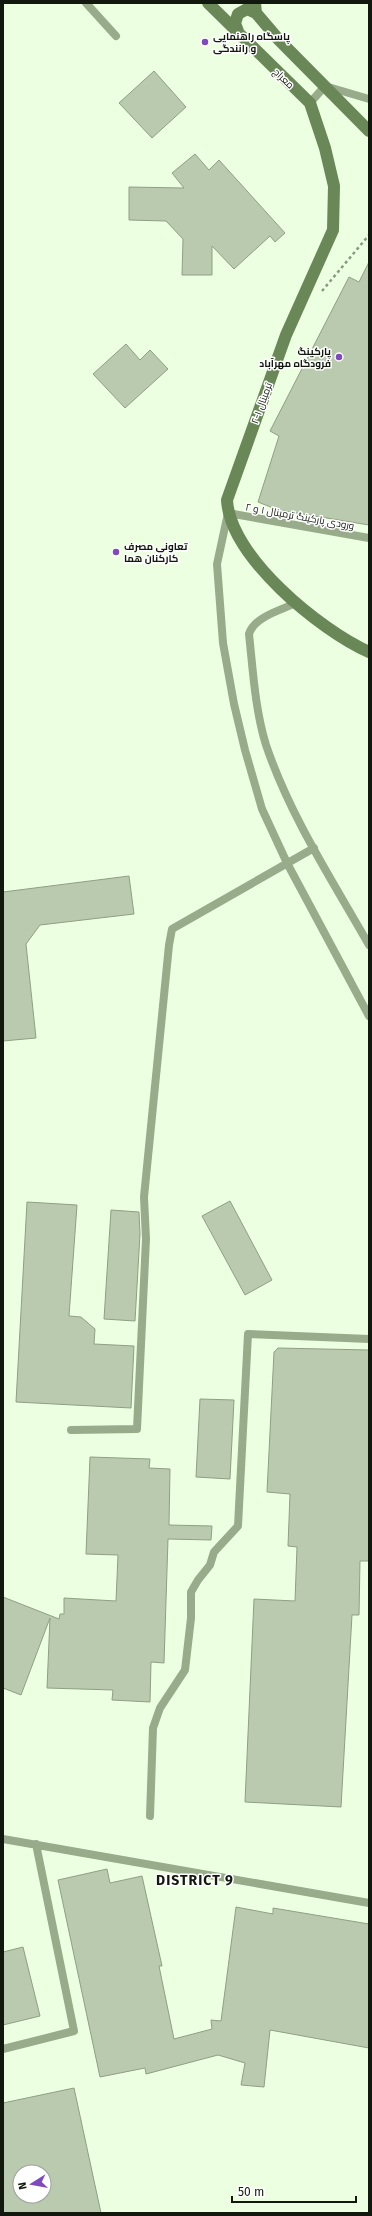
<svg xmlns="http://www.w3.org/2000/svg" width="372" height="2216" font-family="'Fira Sans',Cairo,sans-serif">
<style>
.building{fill:#b9caae;stroke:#8f9f84;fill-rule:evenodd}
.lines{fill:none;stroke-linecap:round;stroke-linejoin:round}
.path{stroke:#8b9883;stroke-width:2.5;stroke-dasharray:3 3;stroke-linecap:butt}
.lane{stroke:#98ac8b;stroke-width:8}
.secondary{stroke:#6a8757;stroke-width:12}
.poi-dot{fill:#7f49c0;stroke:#fff;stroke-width:1.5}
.labels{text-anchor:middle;stroke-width:3;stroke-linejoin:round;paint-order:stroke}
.poi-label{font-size:10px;font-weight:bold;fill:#12180e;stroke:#fff;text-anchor:start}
.street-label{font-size:10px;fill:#12180e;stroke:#fff}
.district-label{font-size:14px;font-weight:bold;letter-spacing:1px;fill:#12180e;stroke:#fff}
</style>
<rect width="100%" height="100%" fill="#edffe1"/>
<path class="building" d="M154,71L186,107L152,138L119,103Z
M195,154L209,170L219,160L285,233L275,242L270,236L234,269L212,246V275H182L183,239L166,221L129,220V187L184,188L172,173Z
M369,262V525L278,510L258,502L279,436L270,431L349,277L359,282Z
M126,344L140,360L150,350L168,369L125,408L93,374Z
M129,876L134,914L40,925L26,944L36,1038L3,1041V892Z
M230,1201L272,1280L245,1295L202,1216Z
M27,1202L77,1205L69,1316L81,1317L95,1329L94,1344L134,1346L131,1408L16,1402Z
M111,1210L139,1212L140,1234L135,1321L104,1319Z
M278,1348L369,1350V1561H360L359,1615H352L341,1807L245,1802L254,1599L295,1601L297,1547L288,1546L290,1494L267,1492L274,1352Z
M200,1399L234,1400L230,1479L196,1477Z
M90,1457L150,1459L149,1468L170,1469L169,1525L212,1526L211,1540L168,1539L164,1663L151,1662L150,1702L112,1700L113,1690L47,1688L50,1618L21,1695L3,1688V1597L59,1619L60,1614H64V1598L116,1601L118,1555L86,1554Z
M107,1869L110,1883L142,1876L162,1966H159L174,2039L212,2029L211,2020L221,2021L236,1907L273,1914V1908L369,1924V2048L270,2030L264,2087L241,2085L245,2063L218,2055L146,2074L145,2068L100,2077L58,1880Z
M23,1947L40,2016L3,2025V1952Z
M74,2088L101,2213H3V2103ZM20,2172H44V2196H20Z"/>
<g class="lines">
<path class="path" d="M322,291L369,235"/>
<path class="lane" d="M86,3L116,36
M310,103L325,86L369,99
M369,538L228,513L217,564L223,643L234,704L245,750L262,809L287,863L369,1016
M296,603C281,610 254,617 249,634C253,671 255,709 266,745C290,816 332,880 369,945
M71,1430L137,1429L146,1239L144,1197L169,945L172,929L314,848
M150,1816L153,1728L160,1708L185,1670L191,1618V1592L198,1580L210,1565L214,1552L238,1526L248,1334L369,1339
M3,1839L369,1903
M3,2049L74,2031L36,1844"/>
<path class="secondary" d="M208,3L310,103L325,148L334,186L333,230L286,335L227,500C230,557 320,630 369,652
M255,3L256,13L279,40L369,131
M239,34L235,23L238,14L247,9L256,13"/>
</g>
<g class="poi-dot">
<circle cx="205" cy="42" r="4"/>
<circle cx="339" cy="357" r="4"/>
<circle cx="116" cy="552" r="4"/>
</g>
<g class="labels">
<g class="poi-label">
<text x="213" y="40">پاسگاه راهنمایی<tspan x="213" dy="12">و رانندگی</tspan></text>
<text x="331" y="355" text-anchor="end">پارکینگ<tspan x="331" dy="12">فرودگاه مهرآباد</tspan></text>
<text x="124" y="550">تعاونی مصرف<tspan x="124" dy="12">کارکنان هما</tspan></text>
</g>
<g class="street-label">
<text transform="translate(284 78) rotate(44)" y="4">معراج</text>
<text transform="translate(261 403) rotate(-70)" y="4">ترمینال ۱-۲</text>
<text transform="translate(300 516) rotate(10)" y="4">ورودی پارکینگ ترمینال ۱ و ۲</text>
</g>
<g class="district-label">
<text x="195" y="1885">DISTRICT 9</text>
</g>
</g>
<rect width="372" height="2216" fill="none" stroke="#12180e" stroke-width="8"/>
<g transform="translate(32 2184) rotate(259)"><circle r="19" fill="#ffffff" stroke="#a0a39f"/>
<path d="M0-3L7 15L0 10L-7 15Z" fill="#7f49c0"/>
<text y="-6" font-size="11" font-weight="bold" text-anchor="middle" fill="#12180e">N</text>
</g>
<path d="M232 2196v6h124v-6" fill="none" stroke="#12180e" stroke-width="2"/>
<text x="238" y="2196" font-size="12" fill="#12180e" stroke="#ffffff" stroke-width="3" paint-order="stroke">50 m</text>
</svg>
